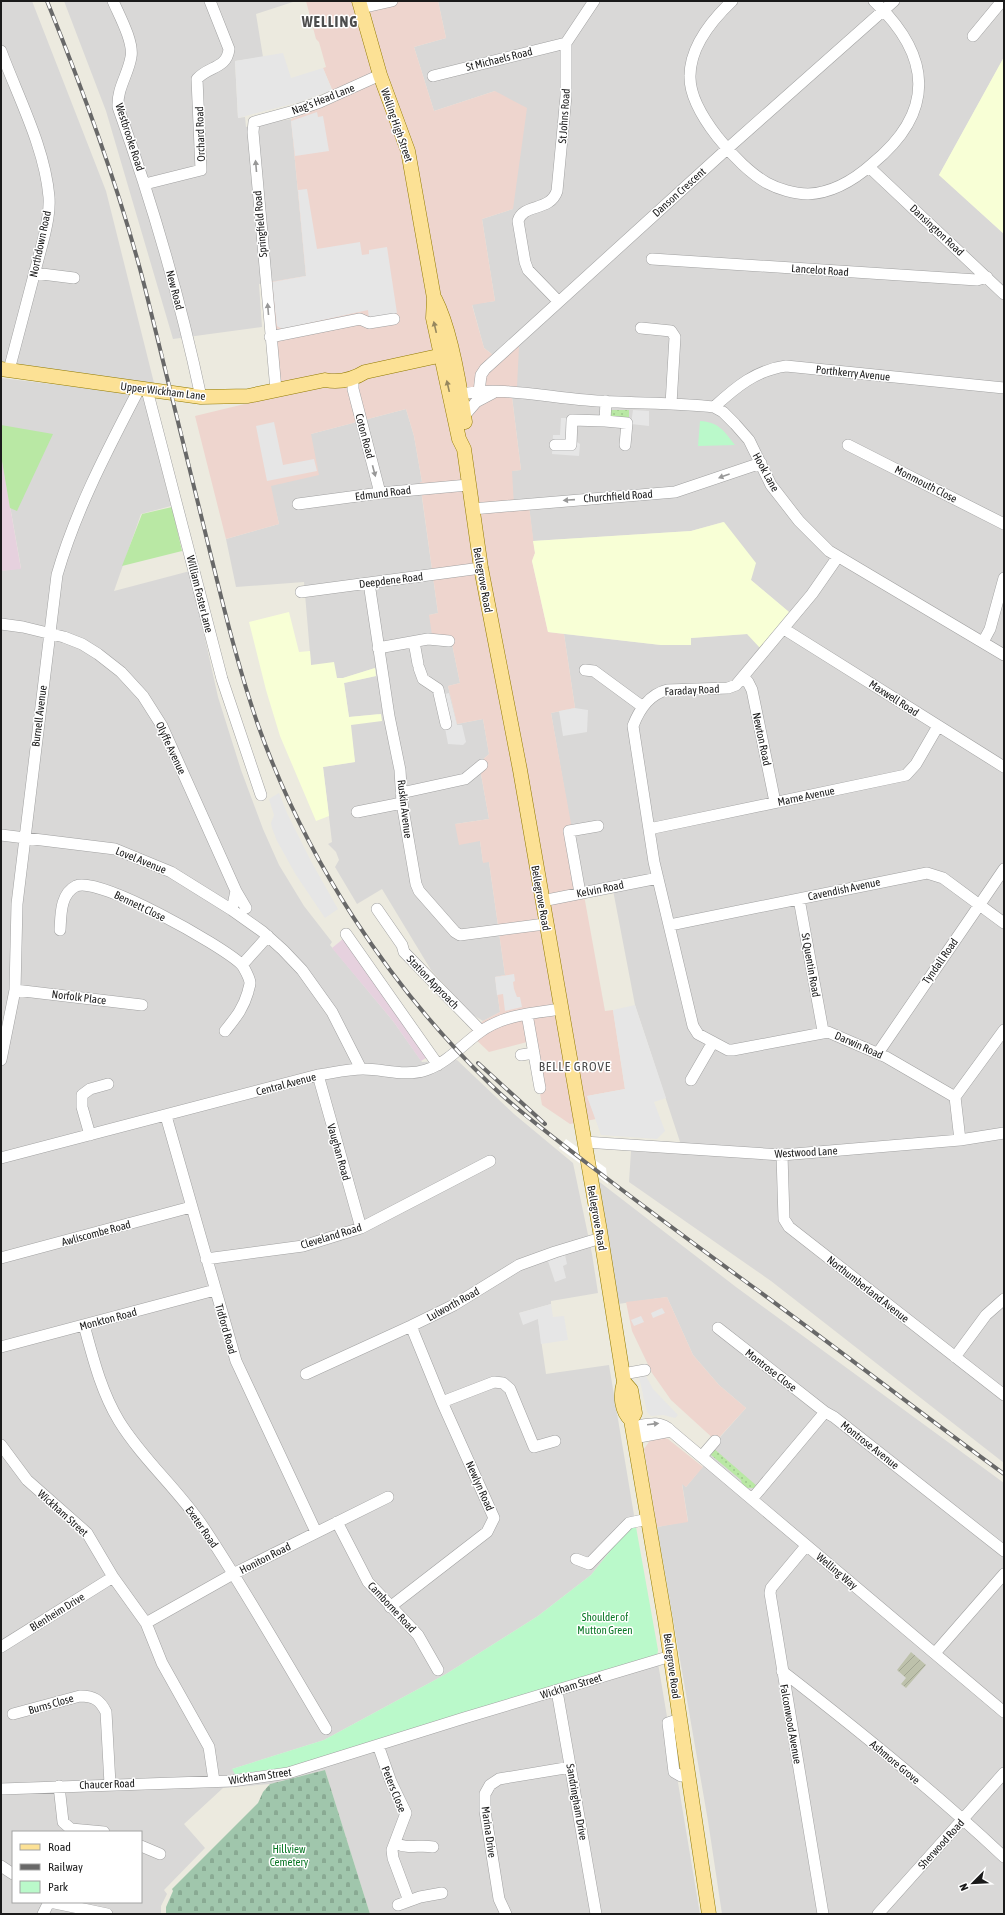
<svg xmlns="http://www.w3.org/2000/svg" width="1005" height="1915" font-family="'Asap Condensed',sans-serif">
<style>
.residential{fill:#d9d8d7;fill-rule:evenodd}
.commercial{fill:#eed5ce}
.industrial{fill:#e6d1de}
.education{fill:#f8ffd6}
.construction{fill:url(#construction-furrows)}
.grass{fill:url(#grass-dots)}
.cemetery{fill:url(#cemetery-stones)}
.park{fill:#baf9ca}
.garden{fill:#b9e8a4}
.parking{fill:#e6e6e6}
.pier{fill:#fff}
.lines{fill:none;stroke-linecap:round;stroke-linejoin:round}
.minor-casing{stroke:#a1a1a1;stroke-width:12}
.major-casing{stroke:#917a00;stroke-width:15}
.minor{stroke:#fff;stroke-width:11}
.major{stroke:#fce195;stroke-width:14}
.rail-casing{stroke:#686868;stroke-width:4}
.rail{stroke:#fff;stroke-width:2.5;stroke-dasharray:8;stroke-linecap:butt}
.oneway{fill:#989898}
.oneway2{fill:#96875e}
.labels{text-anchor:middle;stroke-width:3;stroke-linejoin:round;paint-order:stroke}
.street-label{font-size:11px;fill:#1a1a1a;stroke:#fff}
.park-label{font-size:11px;fill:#0a7726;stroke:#fff}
.quarter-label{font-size:13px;letter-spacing:1px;fill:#4d4d4d;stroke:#fff}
.district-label{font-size:15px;font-weight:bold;letter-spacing:1px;fill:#4d4d4d;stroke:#fff}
</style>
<defs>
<pattern id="construction-furrows" width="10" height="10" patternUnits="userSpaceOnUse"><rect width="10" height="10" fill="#bdc1ab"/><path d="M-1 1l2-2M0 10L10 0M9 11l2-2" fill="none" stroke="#a2a593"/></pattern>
<pattern id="grass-dots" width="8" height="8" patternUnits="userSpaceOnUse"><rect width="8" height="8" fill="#b9e8a4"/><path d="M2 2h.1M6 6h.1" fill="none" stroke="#9ec68d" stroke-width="1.8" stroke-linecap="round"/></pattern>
<pattern id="cemetery-stones" width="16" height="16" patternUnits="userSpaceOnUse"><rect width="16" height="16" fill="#a0c6ac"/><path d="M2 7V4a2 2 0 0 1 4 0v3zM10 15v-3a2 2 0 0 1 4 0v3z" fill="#89aa93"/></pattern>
</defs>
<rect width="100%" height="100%" fill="#eceadf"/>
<path class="residential" d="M1,1H32L106,191L154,383L1,365Z
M64,1H296L256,14L263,57L235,61L238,118L245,117L246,127L291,119L306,276L259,284L262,327L173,339L106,111Z
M438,1H1004V57L939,175L1004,234V1463L771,1281L629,1182L631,1151L684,1154L635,1005L612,885L582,890L551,713L575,708L564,634L661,645H691V638L747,634L789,612L751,580L723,522L691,531L533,541L529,506L514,508L511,471L521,470L512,397L493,355L484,348L472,304L495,301L482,219L513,209L495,91L434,111L414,47L446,38Z
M1,378L143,395L171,506L141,514L114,591L190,571L218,697L241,770L263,829L279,865L304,906L332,942L330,945L393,1021L422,1062L457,1060L514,1114L573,1163L592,1254L598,1293L551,1301V1304L519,1313L538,1319L546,1374L609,1365L636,1527H629L591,1575L538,1616L446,1674L324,1740L232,1769H283L470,1711L657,1657L700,1914H370L325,1770L270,1784L223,1788L184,1824L205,1848L164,1890L167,1894L161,1906V1914H1V571L21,568L1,455ZM13,1832H141V1902H13Z
M406,409L414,436L422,482L420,483L438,613L429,615L451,639L460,683L448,686L457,724L483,719L489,754L479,763L489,819L455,824L480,841L483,862H489L505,975L495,977L500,1012L483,1021L473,1015L431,970L382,889L357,904L335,867L339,860L336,852L328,844L332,842L323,767L355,762L350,725L380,714L349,717L344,683L376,676L375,668L343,678H337L311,665L304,582L236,587L226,539L279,524L270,486L311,434Z
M597,1180L736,1287L1004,1483V1914H722L708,1821L657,1527L688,1521L682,1483L686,1487L709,1459L705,1454L746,1408L719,1385L693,1355L667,1297L618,1304Z"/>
<path class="commercial" d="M306,1H438L446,38L414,47L434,111L495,91L527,108L513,209L482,219L495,301L472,305L484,348L493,355L512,338L519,346L517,387L512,397L521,470L512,471L514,507L529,506L535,553L532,561L548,632L564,634L575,708L551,713L605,1011L613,1010L625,1089L587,1096L596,1119L570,1124L542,1105L531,1041L489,1052L469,1033L483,1021L500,1012L495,977L505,975L489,862L483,863L480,841L459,845L455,824L489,819L479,763L489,754L483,719L457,724L448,686L460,683L451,639L432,635L429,615L438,613L420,482H422L414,436L406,409L311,434L319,475L271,486L279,524L226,539L195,416L270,398L276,347L269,282L306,276L291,119L337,101L323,68L326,67L319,42L316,39Z
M667,1297L693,1355L719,1385L746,1408L716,1441L671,1400L652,1373L632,1331L626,1302Z
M659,1436L668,1439L703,1467L686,1487L682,1484L688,1522L657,1527L644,1449L651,1439Z"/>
<path class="industrial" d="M1,455L21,569L1,571Z
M343,939L425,1054L426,1058L421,1061L393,1021L332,948Z"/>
<path class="education" d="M1004,57V234L939,175Z
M724,522L756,563L751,580L789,612L760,648L747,634L691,638V645H661L548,632L532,561L535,553L533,541L691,531Z
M289,612L299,652L310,651L311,665L334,662L337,678H343L375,668L376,676L344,683L349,717L381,714L382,721L351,725L355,762L323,767L329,816L316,821L280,736L266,690L249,622Z"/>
<path class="construction" d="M911,1652L926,1665L906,1688L901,1684L906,1678L897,1670Z"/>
<path class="grass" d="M610,410H629V417C621,420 617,420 610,415Z
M712,1447L757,1486L756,1488H747L742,1484L741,1480L711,1455L710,1453Z"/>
<path class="cemetery" d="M325,1770L370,1914H166V1907L173,1891L172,1889L258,1803L263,1792L270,1784Z"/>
<path class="park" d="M700,421C719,422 724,431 735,445L698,446Z
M630,1526L636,1527L658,1650L657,1657L470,1711L283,1769L235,1774L232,1769L324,1740L446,1674L538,1616L591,1575Z"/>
<path class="garden" d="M1,425L53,434L17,511L10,508L1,455Z
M172,507L182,551L122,566L142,514Z"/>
<path class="parking" d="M283,53L291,78L323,68L332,90L300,102L238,118L235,61Z
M317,112L318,117L323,116L329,151L295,156L291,121Z
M307,189L317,249L360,242L362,255L369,254V250L387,247L397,313L369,319L368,310L282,329L277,326L272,282L306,276L298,190Z
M633,410L649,411V426L631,424Z
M561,418H569L568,436L580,444L579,456L552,454L553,435H560Z
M274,422L283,465L314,459L317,471L267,481L256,426Z
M449,693L457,725H462L466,742L463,745L448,744L445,728L442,729L436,696Z
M575,708L588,710L587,732L563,736L559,711Z
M279,793L287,813L312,863L338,909L325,918L296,875L277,841L272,828L271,823L274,815L269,799Z
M514,974L515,981L513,982L514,989L517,997H520L522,1007L505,1011L503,994L497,995L495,977Z
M635,1005L666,1098L654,1102L665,1131L657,1139L601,1135L587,1096L625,1089L613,1010Z
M565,1255L567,1264L563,1266L566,1278L555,1282L548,1261Z
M551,1304L553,1317L564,1316L568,1340L541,1344L538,1319L523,1325L519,1313Z
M662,1308L665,1313L653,1318L651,1313Z
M641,1316L644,1322L634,1326L631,1320Z
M646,1376L653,1389L678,1415L675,1418L663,1415L651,1416L647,1412L639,1377Z"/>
<path class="pier" d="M566,1139L606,1168L608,1184L559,1148Z"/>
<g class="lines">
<g class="minor-casing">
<path id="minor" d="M113,1C119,15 134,42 131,57C128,75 117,88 118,107C152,202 180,298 201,397
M732,1C712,20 690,47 690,76C689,111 738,167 767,183C778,189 795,194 808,194C832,193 854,180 872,164C936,112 932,56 874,1
M361,8L392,1
M973,36L1002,1
M1,51C18,97 45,148 49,197C50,211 47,224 44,237L9,370
M433,76L566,43
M869,167L1004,294
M145,184L201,170L197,79C208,66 227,69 229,49L210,1
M652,259L977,280L987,277
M34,273L74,278
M558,301L528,270L525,262L518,221C523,203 550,212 557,191L566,96V43L594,1
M641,328L671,331L675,337L671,404
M270,337L360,319L369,323L394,319
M353,379V389L380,493
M147,390L222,679L261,795
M276,390L253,132L254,122L294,111L320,102L380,75
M479,392L481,375L485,369L727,149L894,1
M459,401L461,394C501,386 545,397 586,400C628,404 671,402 714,407L723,412L735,424L749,440L771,485L799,521L829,551L1004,655
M714,407C736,387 756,370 786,366L1004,388
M464,416L476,402L493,393
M605,421L627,423L625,445
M555,445H571L572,420L605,421L606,401
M848,445L1004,524
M298,504L380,493L468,485
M472,509L675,492L761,463
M369,583L389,716L400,770L402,803L416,884L419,891L455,932L460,935L545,924
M301,592L481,568
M1,624L23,627L64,637L82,644L98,654L121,672L143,696L162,726L236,891L232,910
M784,629L1004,767
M414,642L418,664
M983,642L990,629L1004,578
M378,648L428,639L449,641
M419,668L423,679L438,689L446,724
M585,670L594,671L643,707
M744,678L748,682L752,690L775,802
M401,793L465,779L482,765
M357,812L402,803
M649,829L906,775L916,764L938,726
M1,835L115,849L171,872L232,910L263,932L283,950L302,970L332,1012L361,1069
M236,891L246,908
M580,893L569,831L598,826
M799,899L823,1031
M542,901L658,878
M377,909L402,945L404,952L481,1031
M670,925L927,873L943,878L1004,923
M60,930C61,915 60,894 76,886C99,876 221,945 241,964C244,967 250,979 250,983C250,986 248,990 248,992C243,1009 236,1017 225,1031
M346,934L438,1065
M242,965L268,936
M15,990L142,1005
M527,1014L540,1088
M713,1042L728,1050H733L828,1032L886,1057L955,1097
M878,1053L1004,869
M521,1055L534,1053
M1,1060L15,990L17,904L57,575C76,509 108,449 139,389
M318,1075L361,1228
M691,1080L713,1042L698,1034L693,1026L654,862L633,726C639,710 650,694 667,690L728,688L736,685L812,594L837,558
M955,1097L1004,1030
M955,1097L960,1140
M166,1116L236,1361L316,1532
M90,1135L82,1107V1095L90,1089L108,1084
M584,1142L782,1155L960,1140L1004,1133
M782,1155L784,1219L789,1227L1004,1395
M1,1158L318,1075C332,1073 348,1069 363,1069C384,1069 405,1077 426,1070C447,1063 462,1045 480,1032C503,1015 533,1013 561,1009
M1,1258L191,1207
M206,1259L303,1246L361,1228L490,1161
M84,1325C93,1358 101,1391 119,1421C143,1460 179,1490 204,1528C247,1593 286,1662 326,1729
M718,1328L825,1412L834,1417L1004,1551
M1,1347L215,1290
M955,1357L986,1315L1004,1299
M306,1374L411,1326L454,1305L519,1265L555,1252L601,1238
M623,1374L645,1370
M442,1402L494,1382L503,1383L510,1389L534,1447L555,1441
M632,1427C646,1425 660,1419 671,1431L1004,1712
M634,1438L671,1431
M1,1445L27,1480L87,1533L113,1577L146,1623L162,1663L209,1747L214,1781
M702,1456L715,1441
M752,1499L825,1412
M337,1522L368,1582L418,1635L438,1670
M806,1546L771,1588L770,1593L823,1914
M576,1559L589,1564L629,1523L648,1519
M390,1607L487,1532L494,1518L442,1402L411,1326
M146,1623L233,1574L388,1497
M1,1647L113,1577
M935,1653L1004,1574
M782,1671C857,1729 935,1792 1004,1857
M557,1691L596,1914
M13,1714L80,1696C94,1696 100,1700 106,1712L110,1784
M680,1719L668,1723L674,1772L681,1776L688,1775
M378,1745L391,1782L406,1813L392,1850L393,1858L409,1901
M59,1786L63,1822L71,1829L104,1832
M1,1789L232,1781L288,1773L464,1718L671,1656
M395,1843C410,1850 418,1844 433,1847
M141,1846L160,1854
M1,1866L13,1874
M50,1902L107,1914
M398,1905L420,1897L442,1893
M43,1914L49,1902
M506,1914L499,1899L485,1811V1794L490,1785L499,1779L571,1767
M878,1914L1004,1773"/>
</g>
<g class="major-casing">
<path id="major" d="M359,1L380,75L408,151L434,298L433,318L459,439L464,449L481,568L520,770L600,1231L624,1382C620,1395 621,1411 631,1420L665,1619L709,1914
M435,299C451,330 460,386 465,422
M1,369L201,397L248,396L325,380C340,383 352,380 365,372L452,353
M624,1382L631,1390L635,1413L631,1420"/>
</g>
<use href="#minor" class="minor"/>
<use href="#major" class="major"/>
<g class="rail-casing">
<path id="rail" d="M47,1C85,95 120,190 145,288C168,378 189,467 211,556C225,613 239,670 258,725C306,860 388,985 491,1085C520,1113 552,1136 584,1161C635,1200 686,1238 738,1276C828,1341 915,1409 1004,1474
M478,1063L545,1124"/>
</g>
<use href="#rail" class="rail"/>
</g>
<defs><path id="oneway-solid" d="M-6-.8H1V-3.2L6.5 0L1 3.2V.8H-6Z"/></defs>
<g class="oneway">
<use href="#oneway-solid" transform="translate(256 166) rotate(-95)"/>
<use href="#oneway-solid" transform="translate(268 309) rotate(-95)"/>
<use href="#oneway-solid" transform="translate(374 471) rotate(75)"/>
<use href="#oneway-solid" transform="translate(724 476) rotate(160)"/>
<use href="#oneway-solid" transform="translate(569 500) rotate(176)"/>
<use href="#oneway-solid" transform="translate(653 1424) rotate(-7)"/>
</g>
<g class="oneway2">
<use href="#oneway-solid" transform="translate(435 327) rotate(-103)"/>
<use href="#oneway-solid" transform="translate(448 386) rotate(-103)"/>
</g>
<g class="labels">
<g class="street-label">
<text transform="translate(499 59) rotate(-14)" y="4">St Michaels Road</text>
<text transform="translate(323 99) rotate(-21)" y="4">Nag's Head Lane</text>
<text transform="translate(564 116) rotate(-86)" y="4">St Johns Road</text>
<text transform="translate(397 125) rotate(71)" y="4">Welling High Street</text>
<text transform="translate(200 134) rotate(-92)" y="4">Orchard Road</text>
<text transform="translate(130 137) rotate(72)" y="4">Westbrooke Road</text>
<text transform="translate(679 192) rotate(-42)" y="4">Danson Crescent</text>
<text transform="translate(260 224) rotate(-95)" y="4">Springfield Road</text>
<text transform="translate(937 230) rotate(43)" y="4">Dansington Road</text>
<text transform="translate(40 244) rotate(-78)" y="4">Northdown Road</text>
<text transform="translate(820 270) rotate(4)" y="4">Lancelot Road</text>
<text transform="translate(175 290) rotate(75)" y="4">New Road</text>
<text transform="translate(853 373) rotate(6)" y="4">Porthkerry Avenue</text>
<text transform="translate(163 391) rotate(7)" y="4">Upper Wickham Lane</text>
<text transform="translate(365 436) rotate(75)" y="4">Coton Road</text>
<text transform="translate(766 472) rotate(61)" y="4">Hook Lane</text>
<text transform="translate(926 484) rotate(27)" y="4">Monmouth Close</text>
<text transform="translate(383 493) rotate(-7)" y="4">Edmund Road</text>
<text transform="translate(618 496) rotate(-4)" y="4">Churchfield Road</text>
<text transform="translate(391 580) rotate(-7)" y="4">Deepdene Road</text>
<text transform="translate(483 580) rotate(80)" y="4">Bellegrove Road</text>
<text transform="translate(200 594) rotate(76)" y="4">William Foster Lane</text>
<text transform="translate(692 690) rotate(-3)" y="4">Faraday Road</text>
<text transform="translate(894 698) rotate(33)" y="4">Maxwell Road</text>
<text transform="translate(39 716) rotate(-83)" y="4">Burnell Avenue</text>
<text transform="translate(762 739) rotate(78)" y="4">Newton Road</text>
<text transform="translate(171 748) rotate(65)" y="4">Olyffe Avenue</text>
<text transform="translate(806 796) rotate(-12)" y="4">Marne Avenue</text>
<text transform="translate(405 809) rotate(83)" y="4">Ruskin Avenue</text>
<text transform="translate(141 860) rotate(22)" y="4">Lovel Avenue</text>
<text transform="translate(600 889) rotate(-11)" y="4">Kelvin Road</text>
<text transform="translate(844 889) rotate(-12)" y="4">Cavendish Avenue</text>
<text transform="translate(541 898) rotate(80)" y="4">Bellegrove Road</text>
<text transform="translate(140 906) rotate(26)" y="4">Bennett Close</text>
<text transform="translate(940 961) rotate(-55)" y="4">Tyndall Road</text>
<text transform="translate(811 965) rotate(80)" y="4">St Quentin Road</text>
<text transform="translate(433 982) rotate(46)" y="4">Station Approach</text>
<text transform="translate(79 997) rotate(7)" y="4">Norfolk Place</text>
<text transform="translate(859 1045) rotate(24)" y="4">Darwin Road</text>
<text transform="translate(286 1084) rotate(-15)" y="4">Central Avenue</text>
<text transform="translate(339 1152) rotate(74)" y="4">Vaughan Road</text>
<text transform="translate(806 1152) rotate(-3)" y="4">Westwood Lane</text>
<text transform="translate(597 1218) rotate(80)" y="4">Bellegrove Road</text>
<text transform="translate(96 1233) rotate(-15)" y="4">Awliscombe Road</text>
<text transform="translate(331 1236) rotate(-17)" y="4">Cleveland Road</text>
<text transform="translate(868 1289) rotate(38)" y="4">Northumberland Avenue</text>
<text transform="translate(453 1304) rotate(-29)" y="4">Lulworth Road</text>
<text transform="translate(108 1319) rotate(-15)" y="4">Monkton Road</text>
<text transform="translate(226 1329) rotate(74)" y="4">Tidford Road</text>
<text transform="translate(771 1370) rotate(38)" y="4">Montrose Close</text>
<text transform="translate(870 1445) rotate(38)" y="4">Montrose Avenue</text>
<text transform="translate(480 1486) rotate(66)" y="4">Newlyn Road</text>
<text transform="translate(63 1513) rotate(42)" y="4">Wickham Street</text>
<text transform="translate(202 1527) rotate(55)" y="4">Exeter Road</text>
<text transform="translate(265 1558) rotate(-27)" y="4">Honiton Road</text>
<text transform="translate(837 1571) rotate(40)" y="4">Welling Way</text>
<text transform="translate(392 1607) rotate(47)" y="4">Camborne Road</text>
<text transform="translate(57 1612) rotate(-32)" y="4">Blenheim Drive</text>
<text transform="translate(672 1666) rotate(82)" y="4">Bellegrove Road</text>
<text transform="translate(571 1686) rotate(-17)" y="4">Wickham Street</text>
<text transform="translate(51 1704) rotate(-16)" y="4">Burns Close</text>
<text transform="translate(791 1724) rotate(80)" y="4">Falconwood Avenue</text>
<text transform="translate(895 1762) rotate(40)" y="4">Ashmore Grove</text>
<text transform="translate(260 1776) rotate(-8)" y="4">Wickham Street</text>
<text transform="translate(107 1784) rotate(-2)" y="4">Chaucer Road</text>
<text transform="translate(394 1789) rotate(68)" y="4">Peters Close</text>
<text transform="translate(577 1802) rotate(80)" y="4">Sandringham Drive</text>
<text transform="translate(489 1832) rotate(82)" y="4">Marina Drive</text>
<text transform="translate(941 1844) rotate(-48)" y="4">Sherwood Road</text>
</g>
<g class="park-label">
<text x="605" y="1621">Shoulder of<tspan x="605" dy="13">Mutton Green</tspan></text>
<text x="289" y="1853">Hillview<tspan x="289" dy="13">Cemetery</tspan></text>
</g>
<g class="quarter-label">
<text x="575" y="1071">BELLE GROVE</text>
</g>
<g class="district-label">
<text x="330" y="27">WELLING</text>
</g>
</g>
<rect width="1005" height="1915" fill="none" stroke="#1a1a1a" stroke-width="4"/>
<rect x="12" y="1831" width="130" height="72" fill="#ffffff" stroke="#a3a3a3"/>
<rect x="20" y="1844" width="20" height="6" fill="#fce195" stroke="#a3a3a3"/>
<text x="48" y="1851" font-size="12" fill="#1a1a1a">Road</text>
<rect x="20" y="1864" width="20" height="6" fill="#686868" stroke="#a3a3a3"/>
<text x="48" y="1871" font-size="12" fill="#1a1a1a">Railway</text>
<rect x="20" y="1881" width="20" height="12" fill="#baf9ca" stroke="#a3a3a3"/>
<text x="48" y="1891" font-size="12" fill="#1a1a1a">Park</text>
<g transform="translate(973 1883) rotate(246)" stroke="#ffffff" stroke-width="3" paint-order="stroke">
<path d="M0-3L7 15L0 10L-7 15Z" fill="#1a1a1a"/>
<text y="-6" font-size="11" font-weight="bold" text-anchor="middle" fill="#1a1a1a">N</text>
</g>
</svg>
